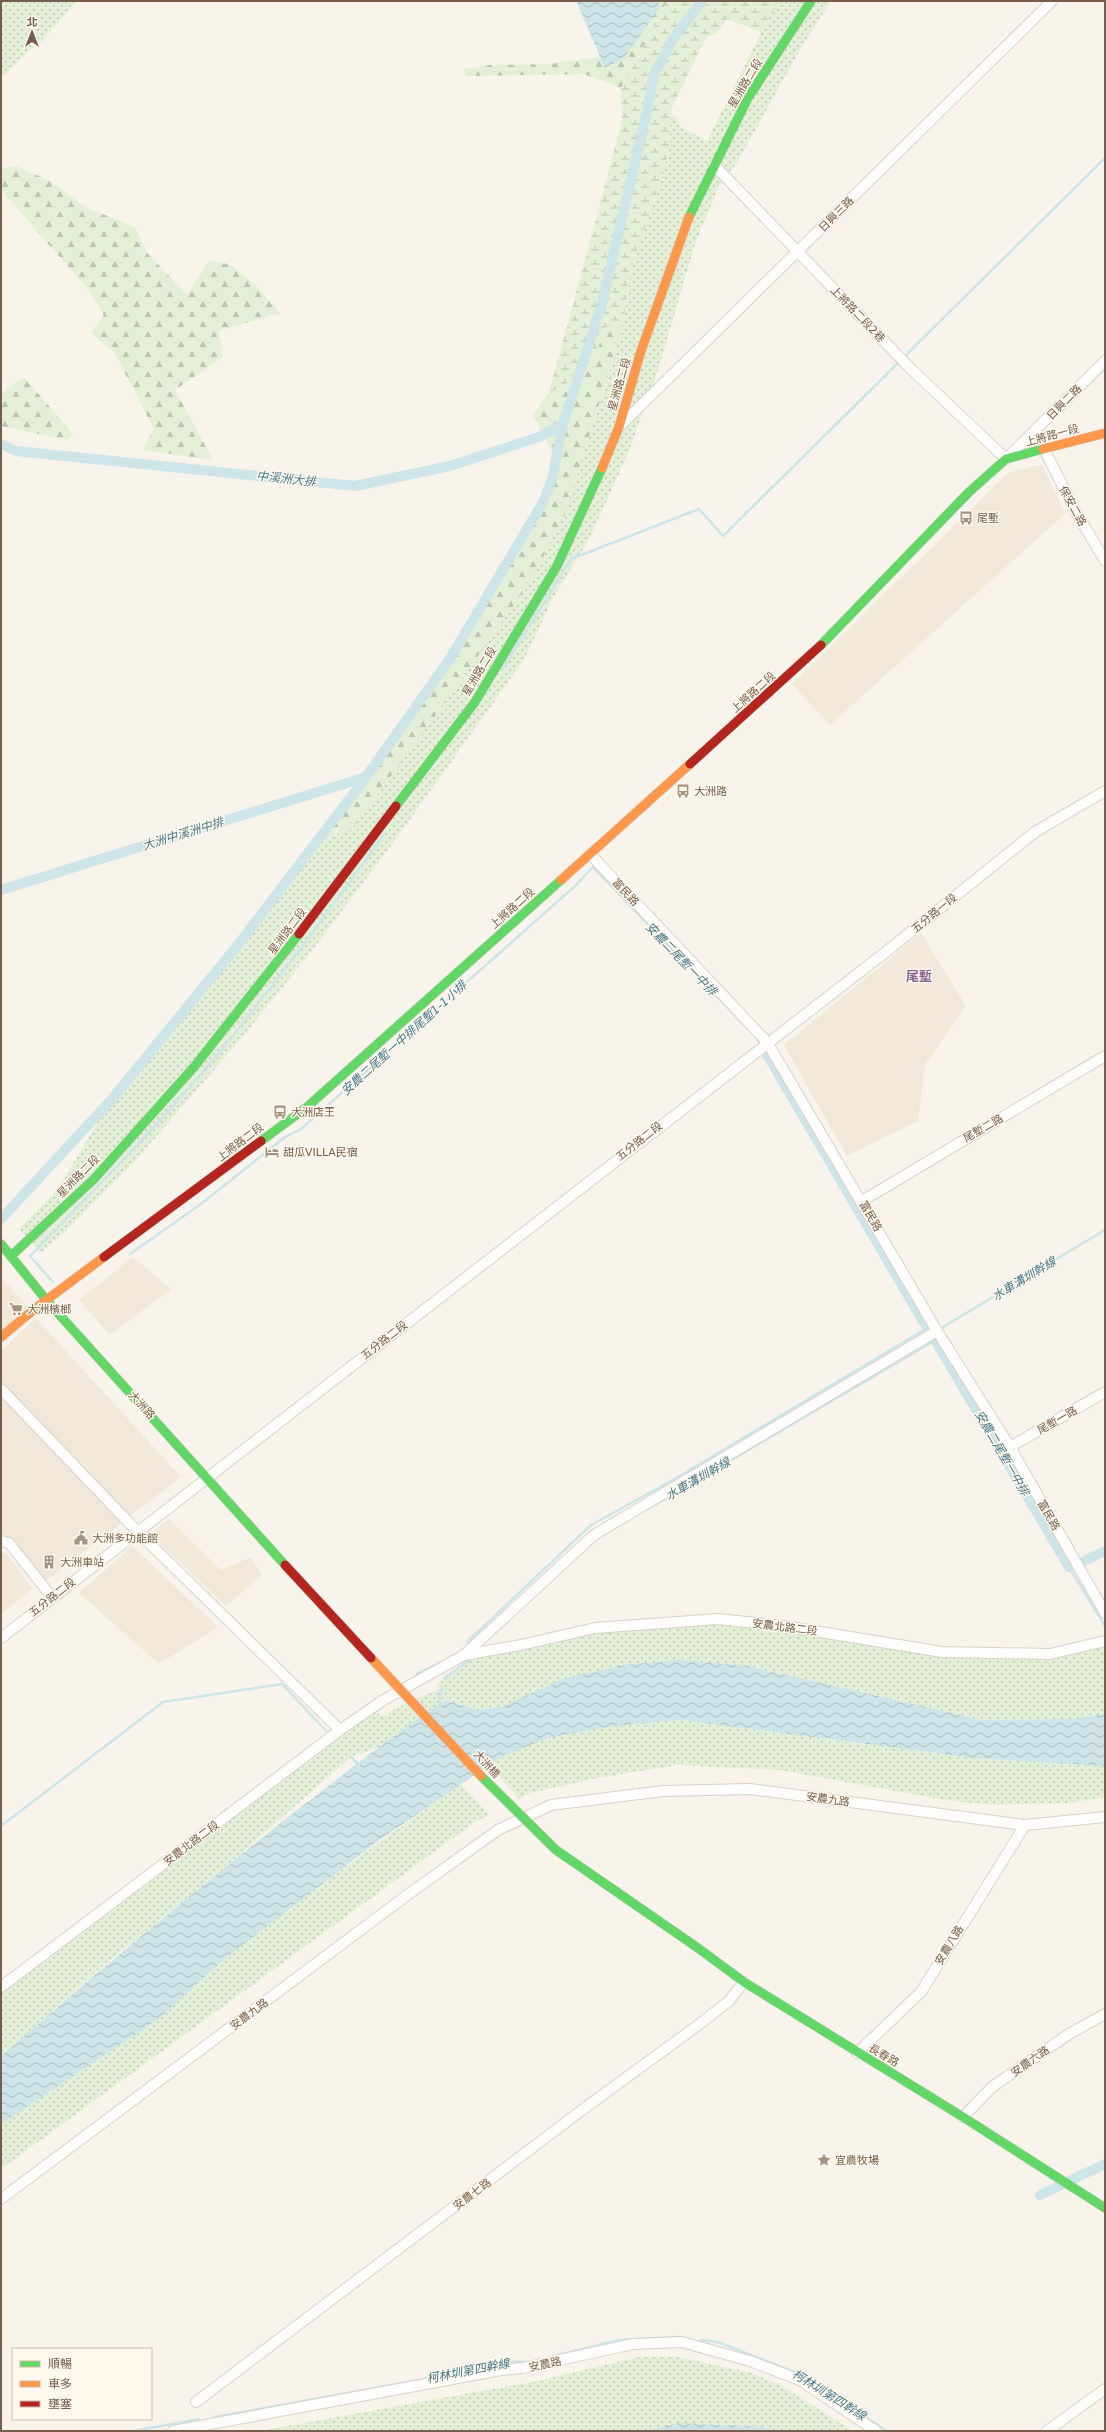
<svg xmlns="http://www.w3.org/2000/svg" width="1106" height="2432" font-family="'DejaVu Sans','Noto Sans TC',sans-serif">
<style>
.residential{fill:#f1e8d9}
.grass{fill:url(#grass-dots)}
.forest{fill:url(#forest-firs)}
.wetland{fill:url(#wetland-marsh)}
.water{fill:url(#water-waves)}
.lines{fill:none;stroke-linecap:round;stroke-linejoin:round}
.stream{stroke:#cde4e8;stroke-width:2.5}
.canal{stroke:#cde4e8;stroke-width:10}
.street-casing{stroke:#d7d1ca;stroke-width:12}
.fast-casing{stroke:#d8d1ca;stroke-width:10}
.slow-casing{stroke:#d8d1ca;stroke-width:10}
.jam-casing{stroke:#d8d1ca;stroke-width:10}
.street{stroke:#fefdfc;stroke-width:10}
.fast{stroke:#63d668;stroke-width:9}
.slow{stroke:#ff974d;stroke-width:9}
.jam{stroke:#b3261e;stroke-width:9}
.fast-bridge-casing{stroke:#d8d1ca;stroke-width:10;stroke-linecap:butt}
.slow-bridge-casing{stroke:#d8d1ca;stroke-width:10;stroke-linecap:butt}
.jam-bridge-casing{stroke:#d8d1ca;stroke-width:10;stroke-linecap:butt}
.fast-bridge{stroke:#63d668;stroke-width:9}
.slow-bridge{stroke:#ff974d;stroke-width:9}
.jam-bridge{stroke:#b3261e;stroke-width:9}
.labels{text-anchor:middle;stroke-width:3;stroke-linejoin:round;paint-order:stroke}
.street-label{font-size:11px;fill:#775e4b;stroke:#fff9ed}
.poi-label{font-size:11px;fill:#775e4b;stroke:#fff9ed;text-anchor:start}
.water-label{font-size:12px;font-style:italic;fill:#44798b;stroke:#fff9ed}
.quarter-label{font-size:13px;font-weight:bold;fill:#876293;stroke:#fff9ed}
</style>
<defs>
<pattern id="grass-dots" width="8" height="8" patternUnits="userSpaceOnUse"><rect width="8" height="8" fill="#e3efd7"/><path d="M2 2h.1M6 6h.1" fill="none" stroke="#bdc5b0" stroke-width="1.8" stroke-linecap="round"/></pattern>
<pattern id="forest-firs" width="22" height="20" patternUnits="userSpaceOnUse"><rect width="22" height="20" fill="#e3efd7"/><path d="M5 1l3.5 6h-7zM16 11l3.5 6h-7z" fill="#bdc5b0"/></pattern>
<pattern id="wetland-marsh" width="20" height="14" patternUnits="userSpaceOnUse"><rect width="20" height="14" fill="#e3efd7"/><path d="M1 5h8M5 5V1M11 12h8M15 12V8" fill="none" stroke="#bdc5b0"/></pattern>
<pattern id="water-waves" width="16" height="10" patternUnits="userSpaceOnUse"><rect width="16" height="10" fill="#cde4e8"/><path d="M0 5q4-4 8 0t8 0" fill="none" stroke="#abbcbe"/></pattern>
</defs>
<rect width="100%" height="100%" fill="#f8f4ec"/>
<path class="residential" d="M1042,464L1065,514L830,725L792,684L1008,473Z
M921,933L966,1006L925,1064L918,1121L847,1156L784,1045Z
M133,1257L171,1289L110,1335L79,1300Z
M1,1277L28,1307L1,1334Z
M36,1318L181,1477L46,1581L7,1536L1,1535V1351Z
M169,1519L221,1570L251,1557L262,1575L226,1606L150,1534Z
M132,1546L218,1627L159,1664L79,1593Z
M1,1552L7,1554L33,1589L1,1614Z"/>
<path class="grass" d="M1,1H77L42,41L25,54L6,74L1,75Z
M780,1H831L801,48L738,161L719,186L695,244L659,367L628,454L588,541L553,598L524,660L393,843L307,957L240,1040L136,1160L67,1230L40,1253L19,1229L57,1190L112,1099L237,946L316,843L353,828L448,698L530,582L565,514L605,387L623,327L631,268L664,171L670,146V112L677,118L681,127L707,141L766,23Z
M718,1619L942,1652L1050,1654L1105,1641V1714L1072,1719L982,1720L748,1666L563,1679L501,1707L478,1710L446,1700L378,1747L351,1757L231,1862L102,1967L1,2056V1992L374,1712L384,1717L394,1709L439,1689L438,1683L465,1662L521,1645L595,1628Z
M680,1720L983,1759L1105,1766V1797L1069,1803L994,1805L952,1801L779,1770L677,1765L597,1778L530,1793L519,1799L489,1765C544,1728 617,1726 680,1720Z
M461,1784L489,1815L475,1822L1,2169V2124L156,2021L227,1957L296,1902Z
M639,2357H678L752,2373L782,2386L853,2431H774L762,2427L678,2424L645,2431H259L533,2382Z"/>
<path class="forest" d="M657,1H667L621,88L584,74L466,76L464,69L490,65L549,64L601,57L605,67L661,6Z
M16,166L51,181L85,207L135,227L148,254L187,295L210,260L231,265L258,288L280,313L219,331L223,357L175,390L213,460L143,450L154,429L114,352L91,333L104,315L86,287L1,190V168Z
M605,327H623L565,514L530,582L448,698L353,828L316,843L449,660L543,502L555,475L554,456L533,415L549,393L571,381L594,359Z
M24,377L74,435L68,440L1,426V393Z"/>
<path class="wetland" d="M667,1H780L761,32L727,19L716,34L706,37L670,112V146L664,171L630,272L623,327H605L594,359L571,381L549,393L622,122L621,88Z"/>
<path class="water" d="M576,1H657L661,6L624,58L605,68Z
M680,1660L748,1666L982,1720L1072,1719L1105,1714V1766L983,1759L680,1720L614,1726L548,1738L501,1757L378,1841L227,1957L156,2021L1,2124V2056C96,1973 193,1892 292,1814C343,1775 392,1735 446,1700L478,1710L501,1707L563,1679L624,1665Z
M680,2423L762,2427L774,2431H645Z"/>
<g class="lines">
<path class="stream" d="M903,358L1105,158
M503,669L571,559L699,509L723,536L900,361
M130,1254L201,1204L285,1137L301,1129L574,887L593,867L756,1037L761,1046
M53,1282L30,1256C97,1187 166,1118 227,1043C281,976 333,906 383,836
M943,1327L1105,1230
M648,1509L934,1341
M1069,1567L1105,1626
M467,1642L591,1525L673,1480L927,1328
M448,1659L453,1655
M417,1674L442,1662
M444,1678L469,1660
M441,1705L439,1698L442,1688
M351,1757L359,1765
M1,1826L163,1702L282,1684L329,1734
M701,2340L718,2342L802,2375L887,2431
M554,2356L619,2340L678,2337
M215,2417L441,2376L504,2361L529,2362
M134,2431L199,2419"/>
<path class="canal" d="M1,444L16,451L355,486L450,466L539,437L563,424
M1,890L366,777
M766,1053L927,1328
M1,1219L112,1099L237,946L366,777L449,660L543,502L552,479L563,424L601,307L646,116L654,75L673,39L702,1
M935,1340L1069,1567
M1082,1562L1105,1551
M1040,2195L1105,2164"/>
<g class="street-casing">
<path id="street" d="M714,165L909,367L1006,459L1105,361
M620,426L1052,1
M1044,449L1076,512L1105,561
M590,854L767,1042L937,1331L1010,1447L1105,1613
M862,1201L1105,1056
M1,1389L137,1531L340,1730
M1010,1447L1105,1392
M1,1541L9,1543L52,1597
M1,1638L887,951L1035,832L1105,791
M464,1655L521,1645L595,1628L718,1619L784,1626L942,1652L1050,1654L1105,1641
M1,1987L340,1730L382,1701L464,1655L594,1535L937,1331
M857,2053L921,1992L1025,1825
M963,2117L992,2087L1069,2034L1105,2014
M1,2199L410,1893L498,1830L551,1805L663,1791L750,1789L1025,1825L1105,1817
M196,2402L586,2107L697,2026L729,2001L744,1982
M173,2431L501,2370L523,2368L633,2344L682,2342L750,2361L800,2380L876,2431
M1047,2431L1105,2389"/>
</g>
<g class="fast-casing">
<path id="fast" d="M689,217L748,98L811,1
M821,645L969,492L1006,459L1043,449
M396,806L475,702L557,566L602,468
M261,1141L307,1107L561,880
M1,1244L47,1301L285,1565
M11,1256L94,1179L194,1067L299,934
M698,1948L744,1982L963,2117L1105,2208"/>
</g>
<g class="slow-casing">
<path id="slow" d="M1043,449L1105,433
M602,468L619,427L641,351L689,217
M561,880L690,764
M1,1337L37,1307L104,1257"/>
</g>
<g class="jam-casing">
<path id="jam" d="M690,764L821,645
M299,934L396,806
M104,1257L261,1141"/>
</g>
<use href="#street" class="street"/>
<use href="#fast" class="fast"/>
<use href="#slow" class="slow"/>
<use href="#jam" class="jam"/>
<g class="fast-bridge-casing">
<path id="fast-bridge" d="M481,1776L556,1850L698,1948"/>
</g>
<g class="slow-bridge-casing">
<path id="slow-bridge" d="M371,1658L481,1776"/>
</g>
<g class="jam-bridge-casing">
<path id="jam-bridge" d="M285,1565L371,1658"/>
</g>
<use href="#fast-bridge" class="fast-bridge"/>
<use href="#slow-bridge" class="slow-bridge"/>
<use href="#jam-bridge" class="jam-bridge"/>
</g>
<defs>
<g id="bus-bare" transform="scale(1.08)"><path d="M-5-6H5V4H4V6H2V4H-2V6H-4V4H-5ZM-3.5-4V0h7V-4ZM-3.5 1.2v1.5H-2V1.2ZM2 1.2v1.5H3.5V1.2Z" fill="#a49283" stroke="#fff9ed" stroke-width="2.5" paint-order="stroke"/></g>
<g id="hotel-bare" transform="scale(1.08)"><path d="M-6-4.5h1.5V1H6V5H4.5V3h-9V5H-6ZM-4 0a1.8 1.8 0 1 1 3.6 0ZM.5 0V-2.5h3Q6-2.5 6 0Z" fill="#a49283" stroke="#fff9ed" stroke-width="2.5" paint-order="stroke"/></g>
<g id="supermarket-bare" transform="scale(1.08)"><path d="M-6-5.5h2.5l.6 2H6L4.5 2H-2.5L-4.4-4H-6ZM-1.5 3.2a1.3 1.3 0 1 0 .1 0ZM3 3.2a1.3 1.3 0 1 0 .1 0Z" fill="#a49283" stroke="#fff9ed" stroke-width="2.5" paint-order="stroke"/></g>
<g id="civic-bare" transform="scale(1.08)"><path d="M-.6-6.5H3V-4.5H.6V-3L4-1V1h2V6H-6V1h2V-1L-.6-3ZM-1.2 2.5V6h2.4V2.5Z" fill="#a49283" stroke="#fff9ed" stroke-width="2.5" paint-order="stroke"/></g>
<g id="building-bare" transform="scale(1.08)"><path d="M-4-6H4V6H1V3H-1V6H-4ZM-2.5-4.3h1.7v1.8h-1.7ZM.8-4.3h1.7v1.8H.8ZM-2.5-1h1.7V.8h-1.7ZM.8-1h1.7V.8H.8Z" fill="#a49283" stroke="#fff9ed" stroke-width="2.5" paint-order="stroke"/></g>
<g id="sight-bare" transform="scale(1.08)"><path d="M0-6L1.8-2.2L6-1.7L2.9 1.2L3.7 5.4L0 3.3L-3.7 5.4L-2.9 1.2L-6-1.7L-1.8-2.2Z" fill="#a49283" stroke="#fff9ed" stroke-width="2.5" paint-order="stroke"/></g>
</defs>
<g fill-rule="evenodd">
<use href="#bus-bare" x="966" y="518"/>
<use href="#bus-bare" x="683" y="791"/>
<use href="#bus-bare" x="280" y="1112"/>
<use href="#hotel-bare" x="272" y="1152"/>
<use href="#supermarket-bare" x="16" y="1309"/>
<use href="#civic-bare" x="81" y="1538"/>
<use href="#building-bare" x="49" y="1562"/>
<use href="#sight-bare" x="824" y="2160"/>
</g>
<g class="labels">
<g class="street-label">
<text transform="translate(745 83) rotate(-59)" y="4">星洲路二段</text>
<text transform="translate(836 214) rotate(-45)" y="4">日興三路</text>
<text transform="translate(858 314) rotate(46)" y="4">上將路二段2巷</text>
<text transform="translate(619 384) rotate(-74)" y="4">星洲路二段</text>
<text transform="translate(1064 402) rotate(-45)" y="4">日興二路</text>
<text transform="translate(1052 435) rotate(-15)" y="4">上將路一段</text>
<text transform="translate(1073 506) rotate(61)" y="4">保安二路</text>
<text transform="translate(479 671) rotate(-59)" y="4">星洲路二段</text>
<text transform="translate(753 692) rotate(-42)" y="4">上將路二段</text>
<text transform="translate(626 892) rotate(47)" y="4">富民路</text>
<text transform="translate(512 908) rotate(-42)" y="4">上將路二段</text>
<text transform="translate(934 913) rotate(-39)" y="4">五分路一段</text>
<text transform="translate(287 931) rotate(-53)" y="4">星洲路二段</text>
<text transform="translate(983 1128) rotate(-30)" y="4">尾塹二路</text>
<text transform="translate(639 1141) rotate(-38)" y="4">五分路二段</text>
<text transform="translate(240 1142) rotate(-37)" y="4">上將路二段</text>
<text transform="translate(78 1176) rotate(-45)" y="4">星洲路二段</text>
<text transform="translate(871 1216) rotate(60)" y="4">富民路</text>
<text transform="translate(384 1340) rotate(-38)" y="4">五分路二段</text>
<text transform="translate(142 1405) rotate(48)" y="4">大洲路</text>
<text transform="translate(1057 1420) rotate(-30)" y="4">尾塹一路</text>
<text transform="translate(1049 1515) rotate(60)" y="4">富民路</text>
<text transform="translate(52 1597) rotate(-38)" y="4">五分路二段</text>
<text transform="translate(785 1627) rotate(7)" y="4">安農北路二段</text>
<text transform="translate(487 1764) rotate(48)" y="4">大洲橋</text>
<text transform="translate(828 1799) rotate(8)" y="4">安農九路</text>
<text transform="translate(191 1843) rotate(-37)" y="4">安農北路二段</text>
<text transform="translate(949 1945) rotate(-59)" y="4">安農八路</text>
<text transform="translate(249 2014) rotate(-37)" y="4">安農九路</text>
<text transform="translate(884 2055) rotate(31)" y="4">長春路</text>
<text transform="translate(1030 2061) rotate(-35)" y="4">安農六路</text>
<text transform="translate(472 2194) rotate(-37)" y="4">安農七路</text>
<text transform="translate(545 2364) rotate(-12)" y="4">安農路</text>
</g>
<g class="poi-label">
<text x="977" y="522">尾塹</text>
<text x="694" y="795">大洲路</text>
<text x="291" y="1116">大洲店王</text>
<text x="283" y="1156">甜瓜VILLA民宿</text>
<text x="27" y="1313">大洲檳榔</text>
<text x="92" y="1542">大洲多功能館</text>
<text x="60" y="1566">大洲車站</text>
<text x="835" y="2164">宜農牧場</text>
</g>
<g class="water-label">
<text transform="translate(286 479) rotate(6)" y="4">中溪洲大排</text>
<text transform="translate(183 834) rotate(-17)" y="4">大洲中溪洲中排</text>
<text transform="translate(681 959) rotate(46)" y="4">安農二尾塹一中排</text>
<text transform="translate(404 1038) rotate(-42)" y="4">安農二尾塹一中排尾塹1-1小排</text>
<text transform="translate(1024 1279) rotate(-31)" y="4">水車溝圳幹線</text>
<text transform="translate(1002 1453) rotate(60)" y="4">安農二尾塹一中排</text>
<text transform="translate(698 1479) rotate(-30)" y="4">水車溝圳幹線</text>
<text transform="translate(468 2371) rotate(-11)" y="4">柯林圳第四幹線</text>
<text transform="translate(829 2395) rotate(32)" y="4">柯林圳第四幹線</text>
</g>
<g class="quarter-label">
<text x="919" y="981">尾塹</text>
</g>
</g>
<rect width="1106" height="2432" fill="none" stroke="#775e4b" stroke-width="4"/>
<rect x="12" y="2348" width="140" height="72" fill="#fff9ed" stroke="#c9bbac"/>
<rect x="20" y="2361" width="20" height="6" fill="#63d668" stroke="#c9bbac"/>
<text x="48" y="2368" font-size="12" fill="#775e4b">順暢</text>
<rect x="20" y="2381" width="20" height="6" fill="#ff974d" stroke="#c9bbac"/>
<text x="48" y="2388" font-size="12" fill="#775e4b">車多</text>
<rect x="20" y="2401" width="20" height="6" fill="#b3261e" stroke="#c9bbac"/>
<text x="48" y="2408" font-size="12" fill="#775e4b">壅塞</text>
<g transform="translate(32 32)" stroke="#fff9ed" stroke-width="3" paint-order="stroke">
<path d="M0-3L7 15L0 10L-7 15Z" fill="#775e4b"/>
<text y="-6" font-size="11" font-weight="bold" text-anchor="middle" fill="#775e4b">北</text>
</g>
</svg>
